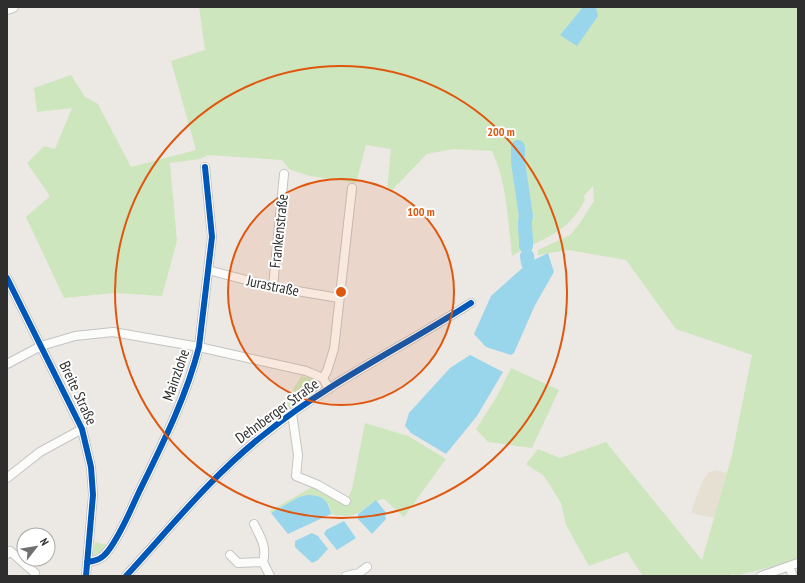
<svg xmlns="http://www.w3.org/2000/svg" width="805" height="583" font-family="'PT Sans Narrow',sans-serif">
<style>
.education{fill:#e6e0d3}
.green{fill:#cee6be}
.water{fill:#99d6ec}
.lines{fill:none;stroke-linecap:round;stroke-linejoin:round}
.river{stroke:#99d6ec;stroke-width:14}
.minor-casing{stroke:#c5c4c5;stroke-width:10}
.tertiary-casing{stroke:#c5c4c5;stroke-width:12}
.minor{stroke:#fcfcfb;stroke-width:8}
.tertiary{stroke:#fcfcfb;stroke-width:10}
.cycleway-casing{stroke:#fff;stroke-width:8}
.cycleway{stroke:#0057b8;stroke-width:6}
.ring{fill:none;stroke:#df570e;stroke-width:2}
.labels{text-anchor:middle;stroke-width:4;stroke-linejoin:round;paint-order:stroke}
.street-label{font-size:15px;fill:#2e2e2e;stroke:#fff}
.centre{fill:#df570e;stroke:#fff;stroke-width:2}
.ring-label{font-size:12px;text-anchor:middle;font-weight:bold;fill:#df570e;stroke:#fff;stroke-width:4;stroke-linejoin:round;paint-order:stroke}
</style>
<rect width="100%" height="100%" fill="#ece8e4"/>
<path class="education" d="M715,470L727,473L714,518L691,513L702,482L709,472Z"/>
<path class="green" d="M199,7H583L560,35L597,16L596,7H798V560L739,575L731,574V576H643L627,552L589,566L566,525L561,503L544,476L526,464L538,449L560,458L606,442L702,560L732,455L752,355L676,329L626,260L568,250L538,255V250L570,235L580,223L594,201L593,186L584,196L585,200C566,236 544,236 512,256C508,221 507,183 492,151L453,149L427,154L392,190H387L391,149L366,145L356,183L310,176L289,169L282,160L208,155L200,159L170,163L177,241L162,296L114,293L64,298L26,217L50,196L27,163L44,146L55,149L72,108L37,112L34,88L71,75L85,97L98,104L131,167L196,150L171,61L205,50Z
M511,368L559,390L532,448L488,442L476,429L496,398Z
M301,376L311,378L319,384V388L290,409L286,402Z
M365,423L408,436L446,459L404,517L384,499C361,503 364,522 331,514L329,505L307,495L299,497L271,513L270,511L314,486L345,504L352,489Z
M95,542L108,545L107,548L93,556Z"/>
<path class="water" d="M583,7H596L598,16L577,46L560,35Z
M548,253L554,272L535,305L514,353L511,355L486,347L474,334L491,296L528,263Z
M470,355L503,372L477,416L446,454L411,433L405,426L409,413L450,368Z
M307,495C321,495 328,499 331,514L288,534L271,513L299,497Z
M376,500L387,514L385,516L386,519L372,534L358,519V514Z
M344,521L356,538L337,550L324,534L326,530Z
M312,533L318,536L328,549L318,560L312,563L295,547V541Z"/>
<g class="lines">
<path class="river" d="M518,147V162L526,216C523,224 527,236 526,246
M527,256L528,263"/>
<g class="minor-casing">
<path id="minor" d="M208,270L273,287L339,298
M7,278L82,429L91,467L93,495L86,576
M273,287L284,174
M7,364L41,346L75,336L113,332L199,347L306,371L323,378L329,389
M323,378L327,371L334,349L352,188
M292,413L298,455L296,476L318,485L346,501
M7,478L40,452L82,429
M7,554L10,551L35,573
M230,555L238,563L263,562C267,547 261,538 254,524
M87,562C96,561 102,559 108,551C121,534 130,511 139,492C162,445 186,398 199,347L212,237L205,167
M263,562L270,576
M789,567L793,576
M126,576C171,527 213,474 266,433C329,382 403,347 471,303
M346,576L359,573L367,567
M761,576L798,563"/>
</g>
<g class="tertiary-casing">
<path id="tertiary" d="M7,9L13,7"/>
</g>
<use href="#minor" class="minor"/>
<use href="#tertiary" class="tertiary"/>
<g class="cycleway-casing">
<path id="cycleway" d="M7,278L82,429L91,467L93,495L86,576
M87,562C96,561 102,559 108,551C121,534 130,511 139,492C162,445 186,398 199,347L212,237L205,167
M126,576C171,527 213,474 266,433C329,382 403,347 471,303"/>
</g>
<use href="#cycleway" class="cycleway"/>
</g>
<circle cx="341" cy="292" r="113" fill="#df570e" fill-opacity=".12"/>
<g class="ring">
<circle cx="341" cy="292" r="113"/>
<circle cx="341" cy="292" r="226"/>
</g>
<g class="labels">
<g class="street-label">
<text transform="translate(279 231) rotate(-84)" y="5">Frankenstraße</text>
<text transform="translate(273 286) rotate(12)" y="5">Jurastraße</text>
<text transform="translate(176 375) rotate(-71)" y="5">Mainzlohe</text>
<text transform="translate(78 393) rotate(65)" y="5">Breite Straße</text>
<text transform="translate(277 411) rotate(-36)" y="5">Dehnberger Straße</text>
</g>
</g>
<circle cx="341" cy="292" r="6" class="centre"/>
<g class="ring-label">
<text x="501" y="136">200 m</text>
<text x="421" y="216">100 m</text>
</g>
<rect width="805" height="583" fill="none" stroke="#2e2e2e" stroke-width="16"/>
<g transform="translate(36 547) rotate(59)"><circle r="19" fill="#ffffff" stroke="#ababab"/>
<path d="M0-3L7 15L0 10L-7 15Z" fill="#706f6e"/>
<text y="-6" font-size="11" font-weight="bold" text-anchor="middle" fill="#2e2e2e">N</text>
</g>
</svg>
